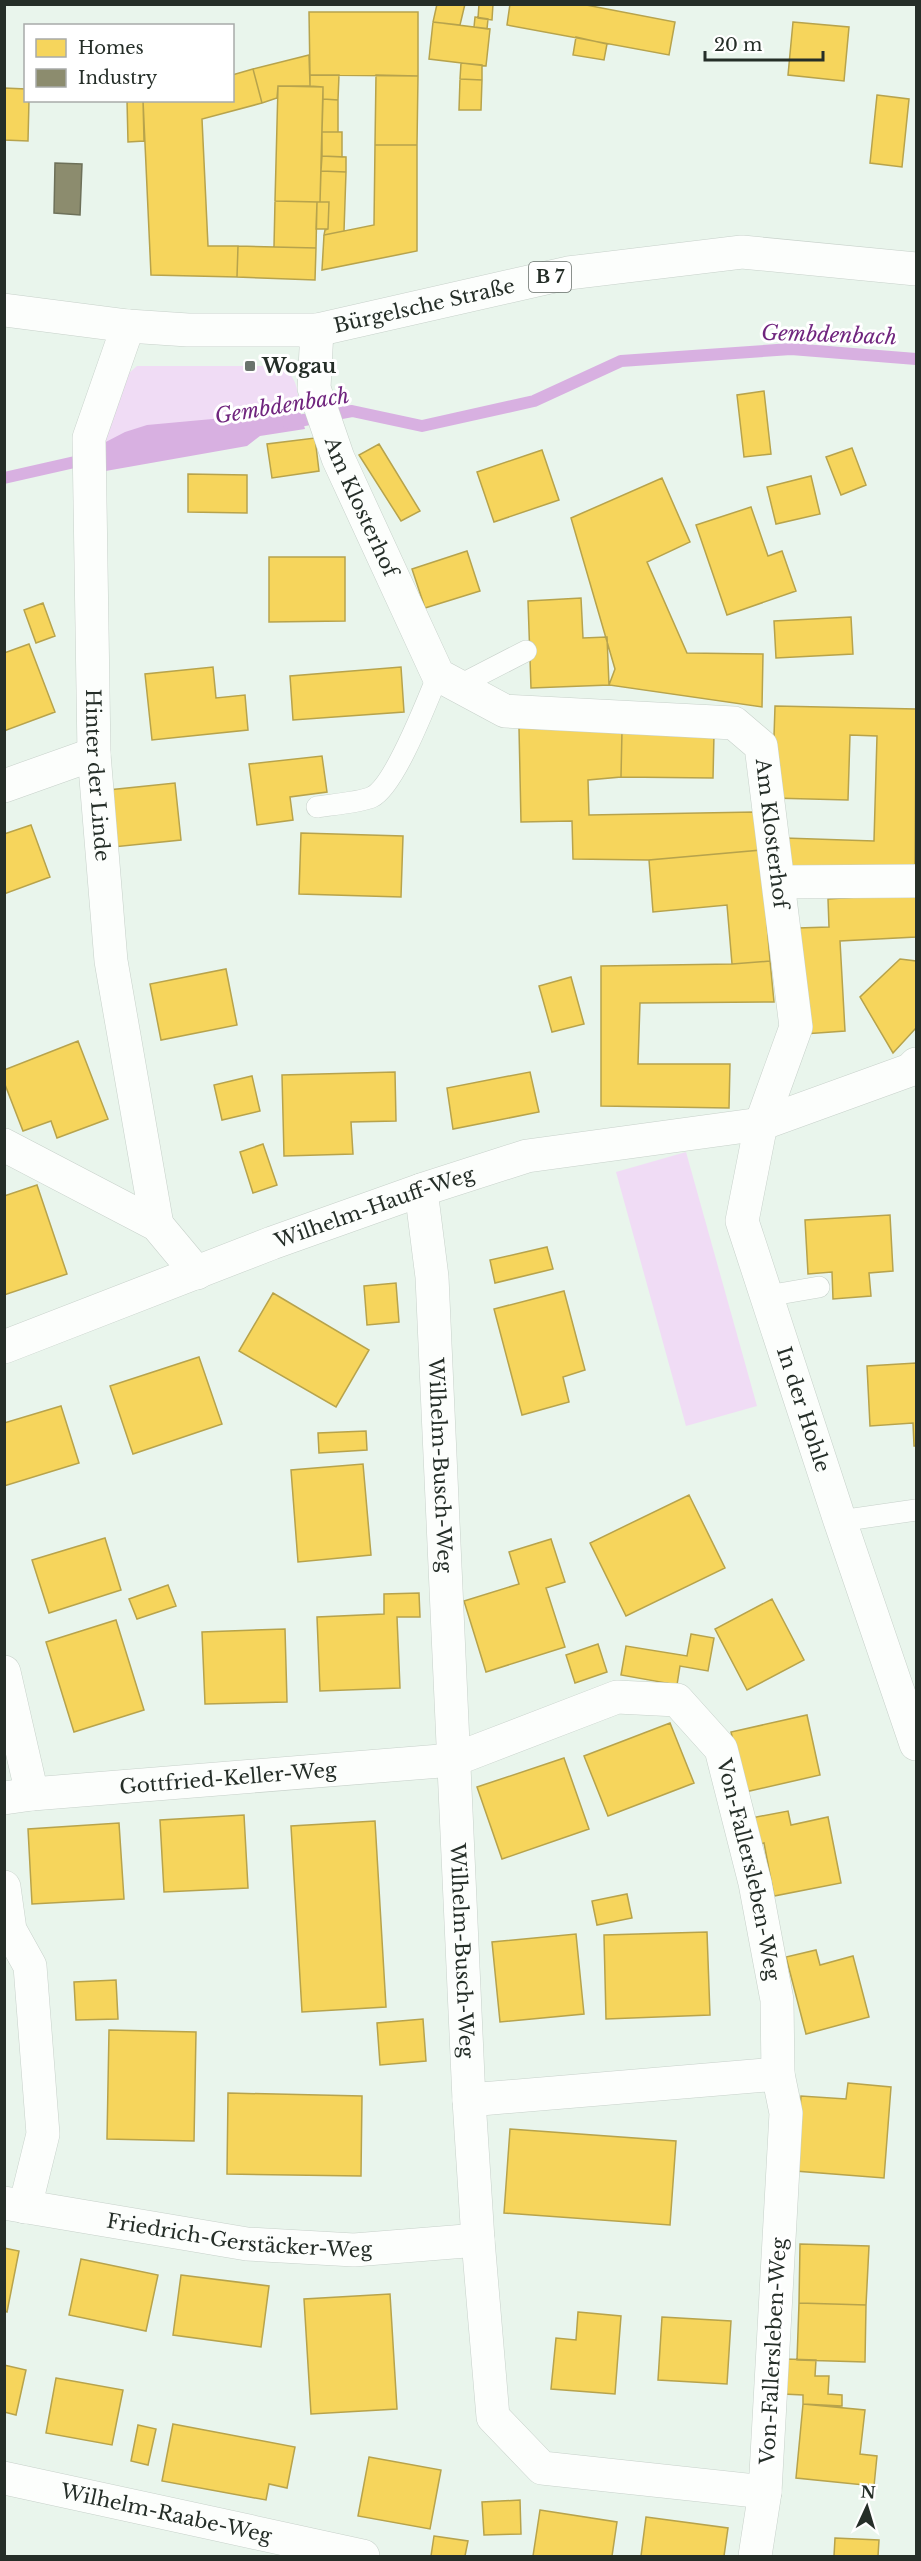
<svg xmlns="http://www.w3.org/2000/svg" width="921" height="2561" font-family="'Libre Baskerville',serif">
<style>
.green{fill:#f0dcf5}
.water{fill:#d8b0e1}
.homes{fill:#f6d55c;stroke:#b7a34c;stroke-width:1.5}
.industry{fill:#8c8c6e;stroke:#6d7059;stroke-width:1.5}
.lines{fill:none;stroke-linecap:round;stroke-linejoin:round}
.stream{stroke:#d8b0e1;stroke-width:12}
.lane-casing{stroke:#c7d1ca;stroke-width:22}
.street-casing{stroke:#c7d1ca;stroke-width:34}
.primary-casing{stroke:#c7d1ca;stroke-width:34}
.lane{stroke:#fcfefc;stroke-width:21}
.street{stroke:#fcfefc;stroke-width:33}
.primary{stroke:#fcfefc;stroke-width:33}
.poi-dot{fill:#6a746d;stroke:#fff;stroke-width:2}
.labels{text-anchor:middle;stroke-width:6;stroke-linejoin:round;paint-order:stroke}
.shield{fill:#fff;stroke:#666d68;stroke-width:1.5}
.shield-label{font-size:18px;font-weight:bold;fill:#252e28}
.street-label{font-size:20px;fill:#252e28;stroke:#fff}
.poi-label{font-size:20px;font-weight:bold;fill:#252e28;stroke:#fff;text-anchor:start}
.water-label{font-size:21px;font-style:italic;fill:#70257e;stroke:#fff}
</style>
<rect width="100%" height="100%" fill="#e9f5ec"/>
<path class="green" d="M137,366H270C298,371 297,386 300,411L261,413L100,445L120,381Z
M686,1152L757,1406L686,1426L616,1172Z"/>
<path class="water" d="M300,411L305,429L260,436L247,446L100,472V445L125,432L147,425Z"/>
<path class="homes" d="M437,4H465L460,25L433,22Z
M479,4H493L492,20L478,18Z
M510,4H581L675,22L669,55L507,25Z
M309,12H418V76L310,75Z
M475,17L488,19L487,29L474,27Z
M433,22L490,29L486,66L429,59Z
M793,22L849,27L844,81L788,75Z
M576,37L607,44L604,60L573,55Z
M309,55L310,86H278L277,98L262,103L253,69Z
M461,63L482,65V80L460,79Z
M253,69L262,103L202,119L208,246H238L237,277L151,275L143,100H232V75Z
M310,75H339L338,100L323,99V87L310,86Z
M376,75L418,76L417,145H375Z
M460,79L482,80L481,110H459Z
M278,86L323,87L320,202L275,201Z
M4,88L26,89V100H29L28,141L4,140Z
M877,95L909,99L902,167L870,163Z
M323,99L338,100V132H322Z
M127,100H143L144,141L128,142Z
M322,132H342V157L322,156Z
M375,145H417V251L322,270L324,235L374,225Z
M322,156L346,157V172L321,171Z
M321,171L346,172L344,231L324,235L325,230L328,229L329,202H320Z
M275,201L317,202L316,248L274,247Z
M317,202H329L328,229H316Z
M238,246L316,248L315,280L237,277Z
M764,391L771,454L744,457L737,395Z
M315,438L319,471L272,478L267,444Z
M379,444L420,511L401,521L359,455Z
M852,448L866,485L841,495L826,457Z
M542,450L559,500L494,522L477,472Z
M188,474L247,475V513L188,512Z
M811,476L820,514L776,524L767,487Z
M662,478L690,542L647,562L687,653L763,654L762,707L609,685L615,669L571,518Z
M751,507L768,556L782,551L796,591L727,615L696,525Z
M467,551L480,591L425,608L412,569Z
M269,557H345V621L269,622Z
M581,598L583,638L607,637L609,685L531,688L528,601Z
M43,603L55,636L36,643L24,610Z
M851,617L853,654L776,658L774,621Z
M29,644L55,712L4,731V653Z
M213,667L216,698L245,695L248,730L152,740L145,674Z
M401,667L404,712L293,720L290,676Z
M775,706L916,709L915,873L784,869L785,838L874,841L877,736L850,735L848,800L772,798Z
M519,728L622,731L621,777L588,780L589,815L755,812L761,850L649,860L573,859L572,821L521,822Z
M622,731L714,734L713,778L621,777Z
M322,756L327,792L290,797L293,820L257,825L249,764Z
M175,783L181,840L113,847L108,790Z
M31,825L50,877L4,894V834Z
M301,833L403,836L401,897L299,894Z
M761,850L770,961L732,964L727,905L653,912L649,860Z
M916,893V937L840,941L845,1031L804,1034L798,928L829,927L828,899Z
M900,959L916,961V1028L893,1053L860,997Z
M770,961L774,1002L640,1003L638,1064H730L729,1108L601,1106V966L732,964Z
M226,969L237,1025L161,1040L150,984Z
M571,977L584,1024L552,1032L539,986Z
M78,1041L108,1119L57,1138L51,1121L23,1131L4,1082V1070Z
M395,1072L396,1121L351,1122L353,1154L284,1156L282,1075Z
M530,1072L539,1112L453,1129L447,1088Z
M252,1076L260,1111L222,1120L214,1085Z
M263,1144L277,1185L253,1193L240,1152Z
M37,1185L67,1274L4,1295V1196Z
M890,1215L893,1271L869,1273L871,1296L833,1299L832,1272L808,1274L805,1220Z
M547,1247L553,1269L495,1283L490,1260Z
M396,1283L399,1322L367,1325L364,1286Z
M564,1291L585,1370L563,1377L569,1402L522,1415L494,1309Z
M273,1293L369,1350L336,1407L239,1351Z
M199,1357L222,1424L133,1454L110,1386Z
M916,1363V1446H914L913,1423L870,1426L867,1366Z
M61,1406L79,1463L4,1486V1423Z
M366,1431L367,1450L319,1453L318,1433Z
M363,1464L371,1555L298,1562L291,1470Z
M689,1495L725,1568L626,1616L590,1543Z
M105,1538L121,1590L49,1613L32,1560Z
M551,1539L565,1582L546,1588L565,1647L486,1672L464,1601L519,1584L509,1552Z
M168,1585L176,1606L137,1619L129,1599Z
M419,1593L420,1617H397L400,1688L320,1691L317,1617L384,1614V1594Z
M772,1599L804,1660L747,1690L715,1629Z
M116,1620L144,1710L74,1732L46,1642Z
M285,1629L287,1702L205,1704L202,1632Z
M691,1634L714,1638L708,1671L680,1666L677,1685L621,1675L626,1646L687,1656Z
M598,1644L607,1672L575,1683L566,1655Z
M807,1715L820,1775L745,1792L731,1732Z
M670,1723L694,1783L608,1816L584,1756Z
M564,1758L589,1829L502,1859L477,1787Z
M788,1811L791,1825L828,1817L841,1883L774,1896L764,1843L751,1846L746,1819Z
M244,1815L248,1888L164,1892L160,1820Z
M375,1821L386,2007L302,2012L291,1826Z
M119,1823L124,1899L32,1904L28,1829Z
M627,1894L632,1918L597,1925L592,1901Z
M707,1932L710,2015L606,2019L604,1935Z
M576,1934L584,2014L500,2022L492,1942Z
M816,1950L820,1965L853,1956L869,2017L806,2034L786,1957Z
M116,1980L118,2019L76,2020L74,1982Z
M423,2019L426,2061L380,2065L377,2023Z
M109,2030L196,2032L194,2141L107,2139Z
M848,2083L891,2087L884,2178L795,2171L801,2096L846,2099Z
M228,2093L362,2096L361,2176L227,2174Z
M510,2129L676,2141L670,2225L504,2213Z
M800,2244L869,2246L866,2305L799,2303Z
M4,2248L19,2251L7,2312L4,2311Z
M81,2259L158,2275L146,2331L69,2315Z
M181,2275L269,2286L261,2347L173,2335Z
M390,2294L397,2409L311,2414L304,2299Z
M799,2303L866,2305L865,2362L797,2360Z
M578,2312L621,2316L615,2394L551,2389L556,2338L576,2340Z
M662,2317L731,2321L727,2384L658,2380Z
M785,2359L816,2360L815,2376H829L828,2394L842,2395V2406L803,2404V2395L783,2394Z
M4,2365L26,2370L16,2415L4,2412Z
M56,2378L123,2390L112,2445L46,2433Z
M803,2404L865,2410L860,2454L877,2456L874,2486L796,2478Z
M173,2424L295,2447L287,2488L269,2484L266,2500L162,2481Z
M138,2425L156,2429L148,2465L131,2461Z
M369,2457L441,2470L430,2529L358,2516Z
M520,2500L521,2534L484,2535L482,2502Z
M540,2510L617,2522L612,2556H533Z
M646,2517L728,2528L724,2556H641Z
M434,2536L468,2541L465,2556H431Z
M835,2538L879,2540L878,2556H834Z"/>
<path class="industry" d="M55,163L82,164L80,215L54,213Z"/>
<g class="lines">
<path class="stream" d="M288,423L352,411L422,426L534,401L621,361L791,349L916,359
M4,478L88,459"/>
<g class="lane-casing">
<path id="lane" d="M458,686L526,651
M317,807C330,805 362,802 372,797C395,786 427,701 438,675
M767,1296L819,1287
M840,1521L916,1510"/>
</g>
<g class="street-casing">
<g id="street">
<path id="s1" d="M128,326L89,438L94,754L111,961L157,1225"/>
<path id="s2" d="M317,330L314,388L338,458L438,675L505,711L734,723L761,746L796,1027L761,1124L742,1221L840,1521L916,1744"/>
<path d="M4,786L94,754"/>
<path d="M780,882L916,881"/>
<path d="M4,1145L157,1225L197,1273"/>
<path id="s3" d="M421,1190L432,1277L469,2100L478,2240L493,2417L542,2468L765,2492"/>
<path id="s4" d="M4,1347L272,1243L421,1190L527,1156L761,1124L910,1070L916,1064"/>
<path d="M4,1672L32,1794"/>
<path id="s5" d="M4,1798L32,1794L453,1760L617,1697L677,1700L721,1749L755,1883L777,2000L778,2074L786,2113L765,2492L755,2556"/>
<path d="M4,1887L10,1930L30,1966L43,2134L25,2207"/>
<path d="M469,2100L778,2074"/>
<path id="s6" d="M4,2203L247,2244L354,2250L478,2240"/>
<path id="s7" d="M4,2478L363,2556"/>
</g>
</g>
<g class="primary-casing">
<g id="primary">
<path id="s8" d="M4,310L128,326L188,330H317L568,273L742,252L916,269"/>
</g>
</g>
<use href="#lane" class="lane"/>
<use href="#street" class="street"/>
<use href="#primary" class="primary"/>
</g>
<rect class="poi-dot" x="244" y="360" width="12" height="12" rx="3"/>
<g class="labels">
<rect class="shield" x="529" y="262" width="42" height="30" rx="4.5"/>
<g class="shield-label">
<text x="550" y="283">B 7</text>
</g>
<g class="street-label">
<text dy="7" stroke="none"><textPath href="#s8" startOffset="424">Bürgelsche Straße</textPath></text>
<text dy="7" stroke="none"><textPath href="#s2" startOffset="186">Am Klosterhof</textPath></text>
<text dy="7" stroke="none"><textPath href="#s1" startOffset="456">Hinter der Linde</textPath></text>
<text dy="7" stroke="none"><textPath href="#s2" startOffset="800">Am Klosterhof</textPath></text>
<text dy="7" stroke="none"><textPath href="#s4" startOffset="396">Wilhelm-Hauff-Weg</textPath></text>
<text dy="7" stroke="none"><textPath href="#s2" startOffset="1395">In der Hohle</textPath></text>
<text dy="7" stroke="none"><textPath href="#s3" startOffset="276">Wilhelm-Busch-Weg</textPath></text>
<text dy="7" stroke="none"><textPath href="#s5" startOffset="225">Gottfried-Keller-Weg</textPath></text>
<text dy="7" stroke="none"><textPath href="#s5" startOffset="876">Von-Fallersleben-Weg</textPath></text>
<text dy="7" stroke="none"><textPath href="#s3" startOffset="762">Wilhelm-Busch-Weg</textPath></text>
<text dy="7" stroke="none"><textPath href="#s6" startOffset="238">Friedrich-Gerstäcker-Weg</textPath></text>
<text transform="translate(773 2351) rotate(-87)" y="7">Von-Fallersleben-Weg</text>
<text dy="7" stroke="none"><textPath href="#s7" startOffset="166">Wilhelm-Raabe-Weg</textPath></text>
</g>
<g class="poi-label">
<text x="262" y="373">Wogau</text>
</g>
<g class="water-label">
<text transform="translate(829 335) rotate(2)" y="7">Gembdenbach</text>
<text transform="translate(282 406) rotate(-9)" y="7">Gembdenbach</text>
</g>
</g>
<rect width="921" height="2561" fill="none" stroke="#252e28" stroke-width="12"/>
<rect x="24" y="24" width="210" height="78" fill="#ffffff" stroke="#a8aba9" stroke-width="1.5"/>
<rect x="36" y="39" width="30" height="18" fill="#f6d55c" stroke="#a8aba9" stroke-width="1.5"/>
<text x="78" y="54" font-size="18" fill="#252e28">Homes</text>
<rect x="36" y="69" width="30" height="18" fill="#8c8c6e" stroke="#a8aba9" stroke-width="1.5"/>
<text x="78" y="84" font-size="18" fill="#252e28">Industry</text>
<g transform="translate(867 2507) rotate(4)" stroke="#ffffff" stroke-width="4.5" paint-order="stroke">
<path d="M0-4.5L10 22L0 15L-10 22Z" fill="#252e28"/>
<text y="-9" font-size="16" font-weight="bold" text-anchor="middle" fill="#252e28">N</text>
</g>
<path d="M705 51v9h118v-9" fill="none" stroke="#252e28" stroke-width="3"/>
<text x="714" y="51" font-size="18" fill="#252e28" stroke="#ffffff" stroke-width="4.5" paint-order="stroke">20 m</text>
</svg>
